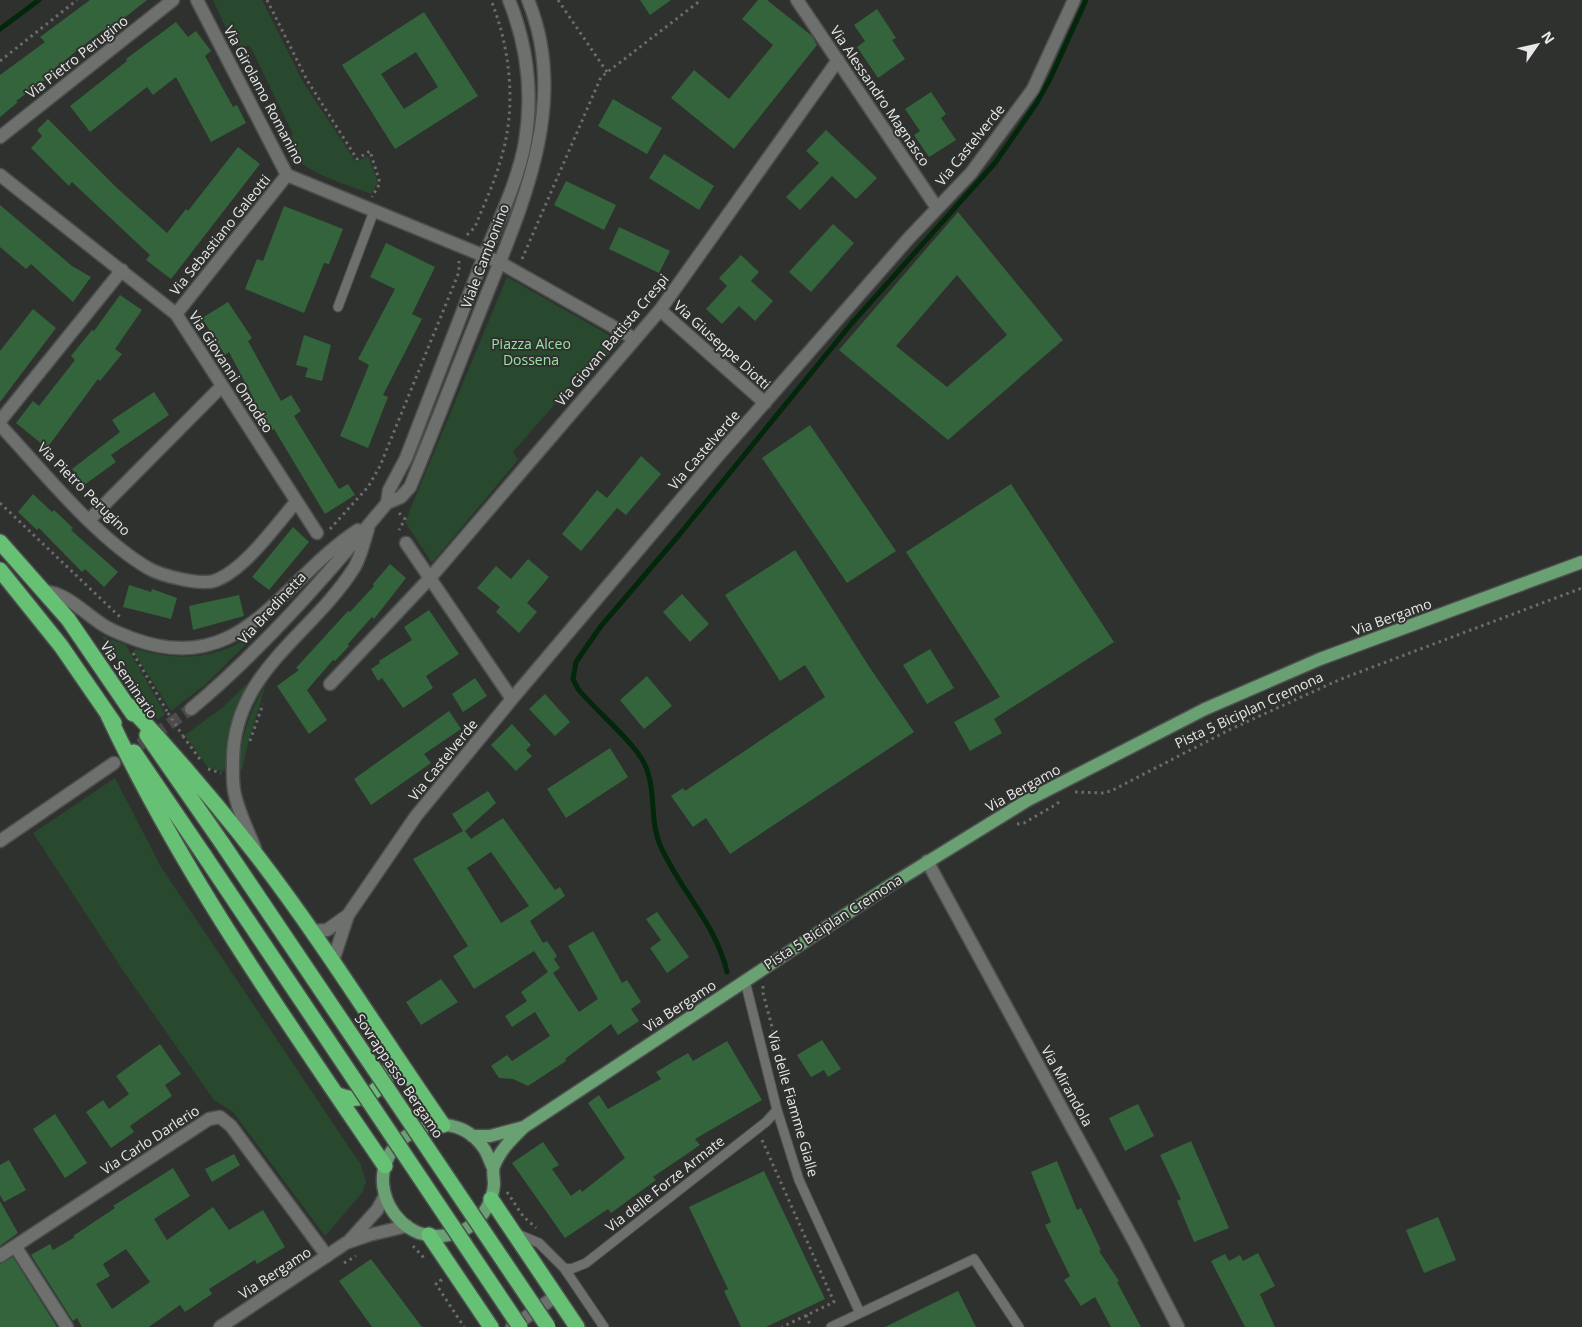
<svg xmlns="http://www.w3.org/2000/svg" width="1582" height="1327" font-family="'Open Sans',sans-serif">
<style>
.green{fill:#28492d}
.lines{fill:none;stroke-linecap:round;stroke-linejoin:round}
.stream{stroke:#02270a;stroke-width:5}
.building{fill:#34643b;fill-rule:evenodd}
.secondary-tunnel{stroke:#4b4c4b;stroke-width:12;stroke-dasharray:12 6;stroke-linecap:butt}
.lane-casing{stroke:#4d4f4e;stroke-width:11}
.street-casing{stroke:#4d4f4e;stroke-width:15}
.secondary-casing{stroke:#4d4f4e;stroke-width:15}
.primary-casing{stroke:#4d4f4e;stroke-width:15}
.highway-casing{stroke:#4d4f4e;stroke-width:18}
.path{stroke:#6b6c6b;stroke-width:3;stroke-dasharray:2.5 4;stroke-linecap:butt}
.lane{stroke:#6d706d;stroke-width:9}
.street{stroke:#6d706d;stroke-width:12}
.secondary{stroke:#6d706d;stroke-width:12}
.primary{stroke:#69a172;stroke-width:12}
.highway{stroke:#66c175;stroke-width:15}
.highway-bridge-casing{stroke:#4d4f4e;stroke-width:18;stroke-linecap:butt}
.path-bridge{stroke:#6b6c6b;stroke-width:3;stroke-dasharray:2.5 4;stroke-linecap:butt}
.highway-bridge{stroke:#66c175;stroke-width:15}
.labels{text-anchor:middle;stroke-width:4;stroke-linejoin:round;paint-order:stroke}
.street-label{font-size:14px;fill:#e7e8e7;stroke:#2f312f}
.park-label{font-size:14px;fill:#99e2a3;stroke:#2f312f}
</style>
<rect width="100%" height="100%" fill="#2f312f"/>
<path class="green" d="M213,0H262L303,82L356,162L368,156L378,182L371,194C342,182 302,174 285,145L293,134L250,46H234Z
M507,277L621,342L601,363L594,359L513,452L518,460L432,563L405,522Z
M257,630L259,631L206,684L171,711L133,651L136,649C178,662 223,660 257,630Z
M102,636L126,645L165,714L158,720Z
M256,675L234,716L227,768L223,771L208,768L185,735L223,707Z
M266,684L248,743L242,770L240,768C239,738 251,710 266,684Z
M115,778L161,867L361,1165L366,1182L362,1193L325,1236L233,1112L214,1100L124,972L33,833Z"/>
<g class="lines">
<path class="stream" d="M0,29L39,0
M727,972C716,924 679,889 660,845C649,819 657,789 644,763C634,742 595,710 578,689L573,679L576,662L601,626L679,535L852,323L995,163L1036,104L1050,79L1086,0"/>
</g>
<path class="building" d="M90,0H147L105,33L103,30L50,72L52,75L16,101L18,102L0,117V75L45,42L40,37Z
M640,0H671L650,15Z
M758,0H767L812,36L817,45L734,149L671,98L694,70L729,99L773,45L742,19Z
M877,9L896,38L892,40L905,59L878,78L857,47L865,41L854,25Z
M424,12L478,96L395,149L342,65ZM416,52L438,87L404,109L381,74Z
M176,22L188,37L196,31L211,51L205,56L233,107L237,105L246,123L211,142L176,77L153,95L147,87L90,132L70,106L127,61L126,59Z
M931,92L946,114L941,118L956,140L929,157L914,135L920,131L905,109Z
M613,99L662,128L647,154L598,126Z
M48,119L117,188L167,233L186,209L188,211L238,147L260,164L171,279L146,260L150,255L72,182L69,186L31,148L42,136L37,130Z
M826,130L877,178L856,199L832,176L800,210L786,197L819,163L806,151Z
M664,154L714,186L699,210L649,178Z
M566,181L616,205L604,230L554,205Z
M0,205L72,266L91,277L73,302L31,264L26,269L0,247Z
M284,206L343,229L329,264L324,263L304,313L245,289L257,259L263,261Z
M958,212L1063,340L948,440L839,350ZM957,275L1007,335L947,387L896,346Z
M833,224L854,243L811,292L789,272Z
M619,227L670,251L659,273L609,249Z
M386,243L435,267L412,314L422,319L383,395L388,397L368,448L340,436L369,365L358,359L395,289L370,277Z
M741,255L759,272L751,281L773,301L755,321L739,306L722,324L706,309L727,286L719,278Z
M120,295L142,310L115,349L122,354L100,381L98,379L47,448L16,423L33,401L39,406L75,360L71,356L92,330L94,331Z
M228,302L252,338L248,341L281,401L291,395L301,411L294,416L339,489L348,484L355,495L325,514L274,429L272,430L253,402L255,401L229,352L225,355L202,318Z
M33,309L56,328L0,402V351Z
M304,335L331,345L322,381L305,377L308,368L296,365Z
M154,392L169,415L111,455L116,462L84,485L72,469L120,432L112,420Z
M810,425L896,551L847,583L762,458Z
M641,456L661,474L626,515L617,508L581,551L562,534L597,490L607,498Z
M1011,484L1114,642L994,719L1002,733L970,751L954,722L1000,697L906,552Z
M33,494L52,512L54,510L73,528L71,530L118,572L104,587L85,569L82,572L39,528L37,530L18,512Z
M293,527L309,542L269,590L252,577Z
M795,550L870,668L914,732L730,854L706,818L693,827L671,796L683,788L685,791L825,697L805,665L780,681L725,595Z
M528,559L549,577L527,603L537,612L519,633L496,612L500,607L477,588L496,566L511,579Z
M390,564L406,578L374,619L372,617L348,644L349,646L335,661L333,660L307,690L327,720L309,734L277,686L299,670L296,668L348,611L350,612L374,586L373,584Z
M129,585L151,592L152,589L177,598L171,619L123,607Z
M682,594L709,624L690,642L663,612Z
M239,595L244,616L193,630L189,606Z
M429,610L459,654L426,676L433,688L403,708L382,678L378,681L371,669L380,663L379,661L412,640L404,627Z
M930,649L954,688L927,704L903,665Z
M647,676L672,706L644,729L620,700Z
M475,678L487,696L463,712L452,694Z
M545,694L570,722L555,736L529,709Z
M449,711L461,729L424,754L431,763L371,805L354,779Z
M512,724L531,745L526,750L532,756L516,771L491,745Z
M610,748L628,777L566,818L547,789Z
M488,791L496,803L465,831L471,839L503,818L555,890L560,887L565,896L530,921L543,943L547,941L557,956L554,959L560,968L553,973L579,1012L598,999L568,946L593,931L622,983L627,980L641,1002L631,1009L639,1021L618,1035L611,1024L565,1059L566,1061L528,1086L513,1079L499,1078L491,1066L507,1055L512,1061L550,1036L535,1012L512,1027L505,1016L527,1001L521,992L548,972L534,951L474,989L453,956L468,946L413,859L463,831L452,814ZM491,852L529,906L501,923L467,868Z
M657,912L689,957L667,973L650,948L661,940L646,919Z
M441,979L458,1002L421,1025L406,1002Z
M822,1040L841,1069L828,1077L824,1070L811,1077L797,1055Z
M727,1041L762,1100L695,1139L700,1145L653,1177L656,1180L611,1213L608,1209L565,1238L512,1163L543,1142L559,1165L552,1169L571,1196L580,1189L582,1192L625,1158L588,1103L599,1095L608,1109L661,1079L656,1072L688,1053L693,1061Z
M160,1044L181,1074L165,1085L172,1096L130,1126L134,1132L111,1148L86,1112L103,1100L109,1109L129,1094L116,1076Z
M1138,1104L1154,1136L1125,1151L1109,1118Z
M55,1114L87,1163L65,1178L33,1129Z
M1191,1141L1229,1228L1194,1242L1177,1201L1181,1199L1160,1155Z
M234,1154L240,1165L212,1182L205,1169Z
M9,1160L26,1190L4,1202L0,1195V1165Z
M1057,1161L1077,1210L1081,1208L1101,1250L1099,1251L1119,1281L1117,1282L1141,1327H1111L1095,1297L1081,1306L1064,1280L1070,1276L1045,1225L1051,1222L1031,1172Z
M173,1168L190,1196L154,1219L167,1240L213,1207L229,1230L263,1210L285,1247L257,1264L255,1260L209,1289L212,1294L185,1312L180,1305L149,1327H82L77,1318L73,1321L31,1255L50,1244L53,1250L75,1237L73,1236L115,1208L113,1206ZM126,1249L150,1282L112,1309L96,1284L110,1276L103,1264Z
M764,1171L825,1299L766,1327H741L724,1291L728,1289L689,1207Z
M0,1201L18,1233L0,1246Z
M1438,1217L1456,1260L1424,1273L1406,1230Z
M1258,1253L1275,1286L1260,1294L1275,1327H1245L1211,1261L1225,1254L1229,1261L1240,1255L1243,1261Z
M13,1257L57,1327H0V1264Z
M371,1259L422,1327H372L339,1281Z
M958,1291L976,1327H885Z"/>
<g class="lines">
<path class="secondary-tunnel" d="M125,755L191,709"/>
<g class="lane-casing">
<path id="lane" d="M338,307L374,211
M745,981L777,1110L799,1180L860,1313
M515,1233L539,1243L564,1268L604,1327
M564,1268L571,1269L586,1263L766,1122L777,1110
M831,1327L974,1259L1019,1327"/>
</g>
<g class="street-casing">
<path id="street" d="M197,0L287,175L499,262L635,339
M797,0L937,208
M0,137L173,0
M0,175L176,314L317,533
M660,310L765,403
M176,314L287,175
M0,421L122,270
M0,425C42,470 96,538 148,568C161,576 200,585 214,581C244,571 276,525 296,502
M89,520L222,386
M406,543L512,699
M330,684L430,578L660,310L838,60
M927,861L1136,1245L1178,1327
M311,931L327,930L348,915L416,816L512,699L717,457L909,238L971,173L1033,89L1074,0
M333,961L348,915
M15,1246L67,1327
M0,1256L209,1119L220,1117L231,1126L327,1256"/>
</g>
<g class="secondary-casing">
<path id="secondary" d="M387,503L389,490L406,458C432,391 458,324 484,256C499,220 518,181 525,142C533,94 527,45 509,0
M44,591C68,594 83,612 103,625C112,631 124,635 134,639C243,679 281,580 358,530
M191,709C263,649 327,575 387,503L401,497L410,487C434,430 456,371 479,314C518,214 572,107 528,0
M0,841L114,763
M255,848C248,831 239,813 235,795C232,784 233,772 233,761C233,672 311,636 354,568C361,557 364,541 368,529
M350,1240L377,1210L385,1196
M220,1327L346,1243L369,1235L407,1226
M512,1327L556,1296"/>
</g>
<g class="primary-casing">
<path id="primary" d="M472,1136H490L524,1127
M493,1168C490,1162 488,1155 485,1150C448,1093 359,1142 389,1205C395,1217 406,1228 419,1233C437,1239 458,1236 473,1224C485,1215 493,1199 494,1184C494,1178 492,1171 494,1166C500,1150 512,1139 524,1127L892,884L1028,800L1205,709L1320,659L1582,562"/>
</g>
<g class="highway-casing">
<path id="highway" d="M0,542L68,619L133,714
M0,570L61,646L114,723
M128,705C174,754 217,804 258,857C324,943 381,1036 443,1125
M108,715C183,875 286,1020 385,1166
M147,735L222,843
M134,752L204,855
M336,1094C368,1109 390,1083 394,1053
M491,1199L577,1327
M429,1235L491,1327"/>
</g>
<path class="path" d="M267,0L307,80L357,159L370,151L380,183L372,197
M558,0L607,72
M0,61L77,0
M467,235L475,227C483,206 494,184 500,162C517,110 511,50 491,0
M522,259L601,77L701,0
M0,503L121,618
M399,513L405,519L399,530
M330,529L368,487L380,466L459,272V261
M133,653L168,713
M183,736L202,762
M250,741L263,704
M208,769L221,773
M1075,792L1102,793L1111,791L1231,729L1341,679L1582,588
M1017,824L1024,823L1057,804L1061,799
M763,986V993L799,1128L795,1129
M762,1140L834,1302L782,1327
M507,1192L523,1216L536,1228
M413,1246L424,1258
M344,1263L356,1256
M440,1279L441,1281L436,1284L464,1327
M806,1315L811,1327"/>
<use href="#lane" class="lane"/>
<use href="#street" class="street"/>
<use href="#secondary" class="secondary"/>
<use href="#primary" class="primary"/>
<use href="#highway" class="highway"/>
<g class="highway-bridge-casing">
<path id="highway-bridge" d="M222,843L548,1327
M204,855L520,1327"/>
</g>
<path class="path-bridge" d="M168,713L183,736"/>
<use href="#highway-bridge" class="highway-bridge"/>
</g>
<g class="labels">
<g class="street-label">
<text transform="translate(77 57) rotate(-38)" y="5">Via Pietro Perugino</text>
<text transform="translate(264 95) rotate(62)" y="5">Via Girolamo Romanino</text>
<text transform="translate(880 96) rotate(56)" y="5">Via Alessandro Magnasco</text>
<text transform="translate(970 145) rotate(-51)" y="5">Via Castelverde</text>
<text transform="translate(220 235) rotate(-51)" y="5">Via Sebastiano Galeotti</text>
<text transform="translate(485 256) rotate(-69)" y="5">Viale Cambonino</text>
<text transform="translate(612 340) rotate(-50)" y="5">Via Giovan Battista Crespi</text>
<text transform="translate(722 345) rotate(42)" y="5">Via Giuseppe Diotti</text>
<text transform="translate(231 372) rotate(57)" y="5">Via Giovanni Omodeo</text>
<text transform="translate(704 450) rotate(-49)" y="5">Via Castelverde</text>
<text transform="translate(84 489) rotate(45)" y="5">Via Pietro Perugino</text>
<text transform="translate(272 608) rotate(-47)" y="5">Via Bredinetta</text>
<text transform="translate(1392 617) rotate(-20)" y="5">Via Bergamo</text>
<text transform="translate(129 680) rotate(56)" y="5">Via Seminario</text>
<text transform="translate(1249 710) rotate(-25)" y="5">Pista 5 Biciplan Cremona</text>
<text transform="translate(443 760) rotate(-51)" y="5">Via Castelverde</text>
<text transform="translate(1023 788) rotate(-29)" y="5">Via Bergamo</text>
<text transform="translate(833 922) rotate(-33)" y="5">Pista 5 Biciplan Cremona</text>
<text transform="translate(680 1006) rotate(-33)" y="5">Via Bergamo</text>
<text transform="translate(399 1076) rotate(56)" y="5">Sovrappasso Bergamo</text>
<text transform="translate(1067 1086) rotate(61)" y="5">Via Mirandola</text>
<text transform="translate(793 1104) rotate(74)" y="5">Via delle Fiamme Gialle</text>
<text transform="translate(150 1140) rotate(-33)" y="5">Via Carlo Darlerio</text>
<text transform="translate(665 1184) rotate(-38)" y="5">Via delle Forze Armate</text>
<text transform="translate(275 1273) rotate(-33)" y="5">Via Bergamo</text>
</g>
<g class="park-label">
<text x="531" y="349">Piazza Alceo<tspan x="531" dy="16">Dossena</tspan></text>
</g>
</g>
<g transform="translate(1537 45) rotate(56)" stroke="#2f312f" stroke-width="4" paint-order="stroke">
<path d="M0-4L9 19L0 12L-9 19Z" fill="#e7e8e7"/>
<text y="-8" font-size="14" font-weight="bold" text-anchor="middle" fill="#e7e8e7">N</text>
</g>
</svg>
